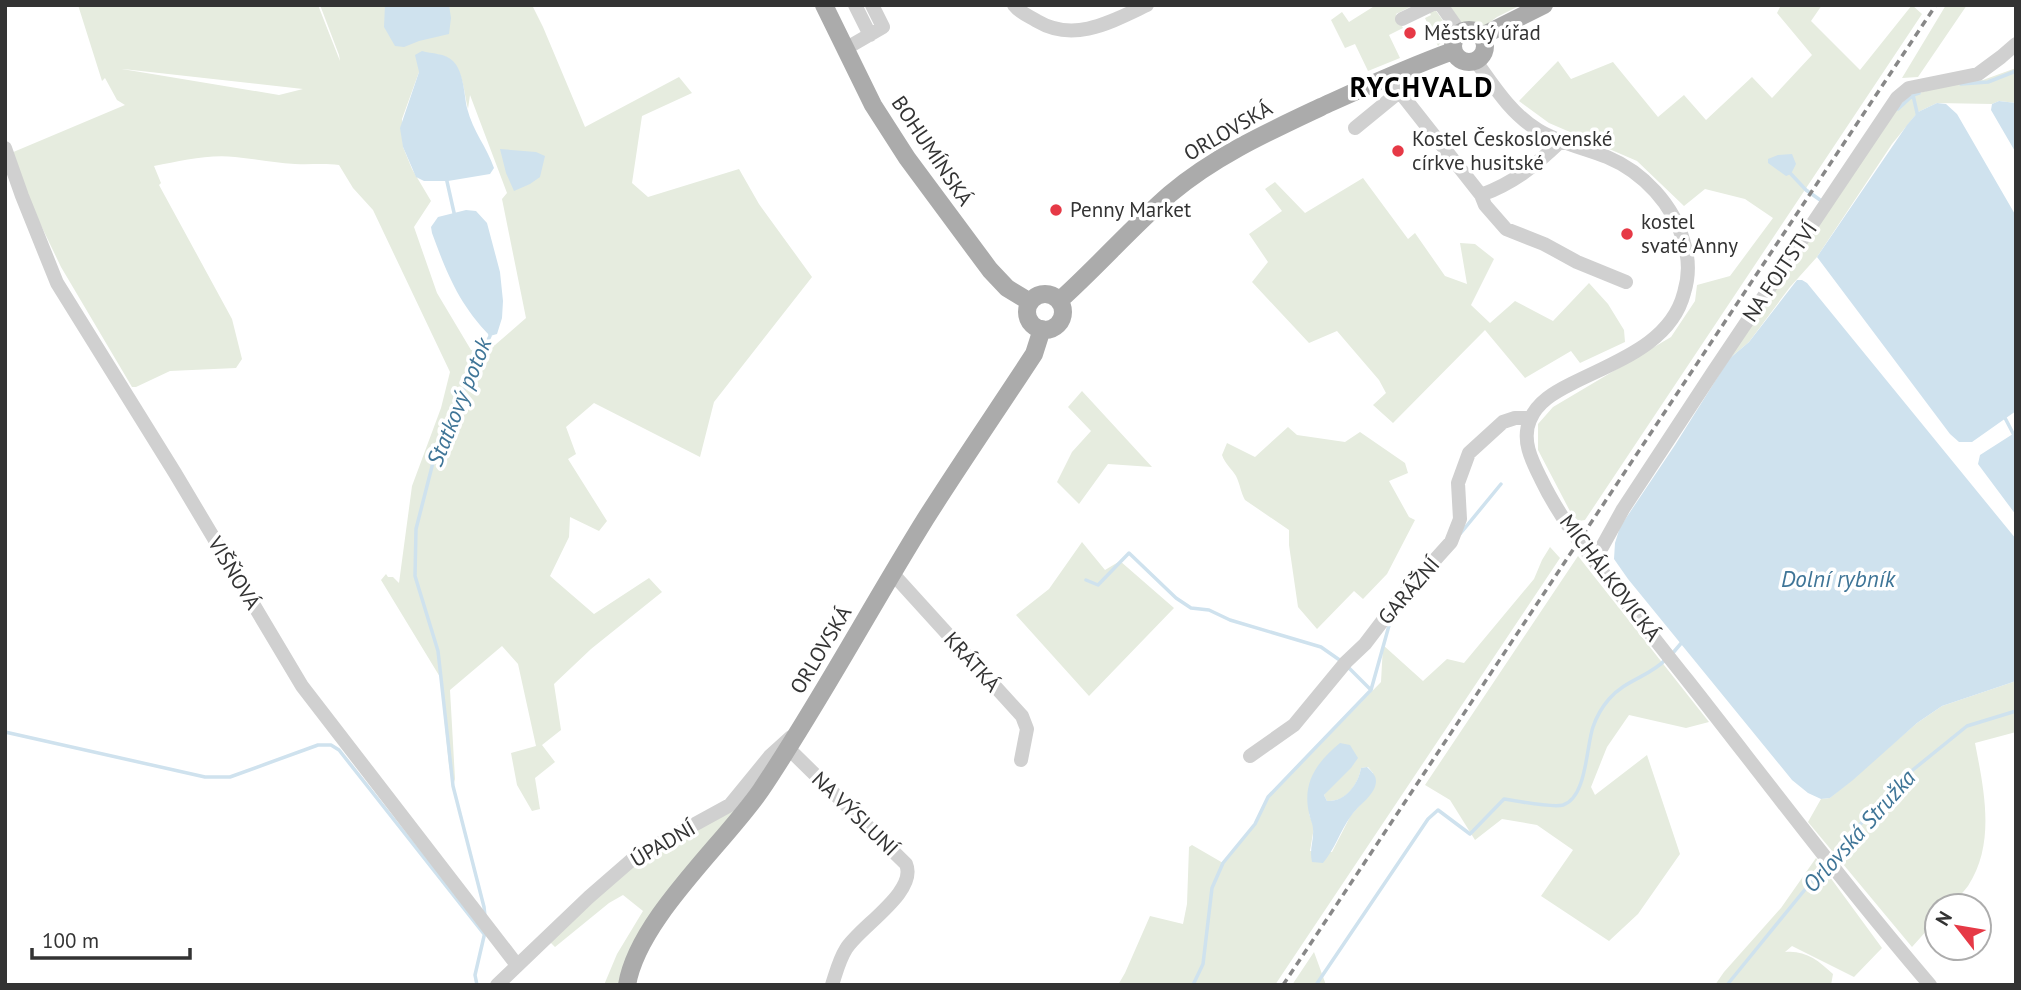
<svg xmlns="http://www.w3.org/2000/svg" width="2021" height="990" font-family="'PT Sans',sans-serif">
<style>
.green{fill:#e6ecdf;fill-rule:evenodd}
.water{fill:#cfe2ee}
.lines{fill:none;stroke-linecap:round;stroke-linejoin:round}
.stream{stroke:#cfe2ee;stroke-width:3.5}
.minor{stroke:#d0d0d0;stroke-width:14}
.major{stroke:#ababab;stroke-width:18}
.rail{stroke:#888;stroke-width:3.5;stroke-dasharray:7 5;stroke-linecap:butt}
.poi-dot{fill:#e63946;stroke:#fff;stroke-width:2.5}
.labels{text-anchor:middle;stroke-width:7;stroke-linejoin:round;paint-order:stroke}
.poi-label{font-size:21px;fill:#333;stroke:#fff;text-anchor:start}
.street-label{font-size:21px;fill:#333;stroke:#fff}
.water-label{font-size:23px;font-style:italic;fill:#3f7597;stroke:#fff}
.district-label{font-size:28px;font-weight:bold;letter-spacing:2px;fill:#000;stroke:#fff}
</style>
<rect width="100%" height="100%" fill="#fff"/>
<path class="green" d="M78,5H318L340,61L339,55L320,5H532L543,27L585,127L679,77L692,93L642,116L632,183L648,197L739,169L759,204L812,277L714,402L700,457L594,403L566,427L576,454L568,459L607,521L599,531L570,517L569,537L550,576L594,614L649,578L662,592L591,649L554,684L561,730L542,745L555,762L535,778L540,809L532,811L517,785L511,753L536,746L518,664L502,646L450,690L455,779L453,786L449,765L440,677L381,580L386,574L388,577H393L399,583L412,486L441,408L450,372L373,210L353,188L339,165C323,163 310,165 295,164C275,163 255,159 235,157C208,154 181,161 154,166L161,183L159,185L232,319L242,359L236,368L170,371L136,387H132L61,267L37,217L11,153L125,105L117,100L105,78L102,81ZM430,54C463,54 462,83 468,109L470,95L507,193L502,199L526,318L495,345L471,350L437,293L414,227L431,201L412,169L403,147L402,119L419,72ZM122,69H123L303,89L279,95Z
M1376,5H1414L1396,14L1403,28L1389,35L1400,58L1368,71L1355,44L1345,48L1331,20L1342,12L1349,22Z
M1426,5H1432L1448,28V34L1438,46L1425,18L1431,15Z
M1447,5H1521L1497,17L1482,28L1471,24L1461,25Z
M1781,5H1822L1811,21L1860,70L1912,5L1922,14L1585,520L1579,521L1572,515L1538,450V424L1553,407L1671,337L1695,301L1697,285L1730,276L1773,218L1745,199L1705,189L1684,206L1637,161L1549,123L1519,101L1558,61L1571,79L1613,62L1658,117L1684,95L1706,120L1752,77L1772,98L1812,55L1777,13Z
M1946,5H1967L1918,77L1902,78Z
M2016,68V103L1999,101L1992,104L1937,103L1918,112L1892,144L1817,257L1790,287L1749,342L1729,359L1892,114L1913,95L1946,85L1983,80Z
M1363,178L1408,239L1415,233L1445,276L1467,284L1460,243L1475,244L1494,259L1471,305L1490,323L1515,301L1553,321L1589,283L1608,304L1624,330L1625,342L1580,363L1571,351L1525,378L1485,330L1393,423L1373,405L1386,393L1379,380L1337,331L1309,343L1252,282L1268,262L1249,234L1282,211L1265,189L1275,182L1305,213Z
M1082,391L1152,467L1108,464L1079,504L1057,482L1072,452L1091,431L1068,407Z
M1288,427L1297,435L1345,442L1360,432L1405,463L1408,473L1389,481L1409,517L1415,520L1387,574L1363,599L1354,591L1317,629L1298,607L1289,545V530L1245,500C1241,493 1240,484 1236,476C1232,469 1225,464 1222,455L1227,443L1255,457Z
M1082,542L1105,570L1120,561L1174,608L1089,696L1016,615L1049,589Z
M1550,547L1560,558L1275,985H1118L1125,973L1150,916L1183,924L1187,904L1189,847L1192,845L1223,863L1253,826L1269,797L1381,682L1383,645L1423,681L1447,659L1464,663L1534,579L1542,560ZM1356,752L1324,795L1327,801C1346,802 1358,785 1361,768L1368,767L1373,773L1371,793L1351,815L1332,852L1310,851L1314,827L1309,814Z
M1578,556L1709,722L1686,728L1629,715L1607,747L1591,787L1595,795L1647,755L1680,854L1638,914L1609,941L1541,896L1573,850L1537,825L1502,819L1475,840L1450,800L1425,785Z
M2016,681V732L1975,743C1984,790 1996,843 1968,886C1963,893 1955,900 1949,906H1937V919L1912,947L1808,822L1821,799L1830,798L1917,723L1942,706Z
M745,799L620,985H604L617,954L643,911L623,895L609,903L555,947L550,942L636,862Z
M1816,858L1882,948L1854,977L1792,946L1785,952C1805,950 1818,960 1833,974L1831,985H1715L1724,972L1781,908Z
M1314,952L1326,985H1292Z"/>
<path class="water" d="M385,5H449L451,18L449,34L419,41L404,47L395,46L384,27Z
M422,51C432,54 445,53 453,61C464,72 464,94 467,108C473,132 487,147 494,168L490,174L448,181H424L416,177L403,147L400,128L419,72L415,55Z
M1999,101L2016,103V153L1991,110L1992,104Z
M1937,103L1946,104L1957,114L2016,216V411L1972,442H1959L1950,434L1817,257L1907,125L1918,112Z
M500,149L536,152L545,156L540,177L530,184L514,191L506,173Z
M1792,154L1796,164L1791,174L1786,176L1768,163V159L1778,155Z
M466,210L476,211L487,223L500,272L503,301L502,318L497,334L490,336C459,304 447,274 432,233L431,227L438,217Z
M1797,280H1802L1807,283L2016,539V681L1942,706L1917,723L1853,780L1830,798L1821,799L1808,793L1792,780L1628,579L1614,559L1615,543L1620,527L1675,445L1729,359L1749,342Z
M2016,432V515L1978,464L1980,455Z
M1340,743L1350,745L1358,758L1351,768L1324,795L1327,801C1345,802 1358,785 1361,768L1367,767C1371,771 1376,775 1376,781C1376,795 1358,805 1351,816C1340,831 1335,849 1323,863L1312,862C1309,849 1314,841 1313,829C1313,824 1310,819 1309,813C1302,782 1317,762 1340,743Z"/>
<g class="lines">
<path class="stream" d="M1961,84L1988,82L2016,71
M1913,95L1918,117
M1898,109L1913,95L1919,93
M1791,174L1806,190L1823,202
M446,177L455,217
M2004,416L2016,439
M1460,534L1501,484
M1086,580L1098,585L1129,553L1176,598L1191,608L1209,610L1230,620L1321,647L1341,661
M1672,654L1683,641
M1347,666L1371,690
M5,732L205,777H230L318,745H331L339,750L484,934
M1832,857L1849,836L1909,773L1967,726L2016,711
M485,916L484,907L453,786L438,651L415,576L416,529L438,443L490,336V331
M477,985L475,975L485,932
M1193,985L1203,964L1212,888L1223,863L1255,824L1268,797L1371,690L1390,622
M1316,985L1428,819L1438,810L1470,834L1504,799C1516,801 1553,808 1563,805C1587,797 1586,747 1593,727C1596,718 1603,706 1609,699C1625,680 1651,676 1666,659
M1727,985L1825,865"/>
<path class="minor" d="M855,5L870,35
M1014,5C1020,13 1029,16 1037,21C1074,43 1111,22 1147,5
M1441,5L1460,32
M1402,19L1431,5
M845,49L883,27L872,5
M1475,60C1493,85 1511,114 1538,130C1559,143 1584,148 1607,157C1643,172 1674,205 1684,243C1689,259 1689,277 1684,293C1671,344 1614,362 1571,384C1555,392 1537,402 1530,420C1521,440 1532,461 1541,479C1560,519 1588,553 1615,588C1639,619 1663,650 1688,681C1768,783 1846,887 1930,985
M1388,77L1481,195L1485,205L1506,229L1544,244L1577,262L1626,282
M1355,128L1399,92
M5,148L22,196L57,283L175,473L302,686L517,965
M1481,195C1514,183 1536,165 1561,141
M1592,559L1602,547L1623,509L1713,372L1897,98L1909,88L1978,74L2001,57L2016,44
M893,574L1022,716L1027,729L1021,760
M787,749L793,753L906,864C918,892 859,927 846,949C839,960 836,973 832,985
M1250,756L1294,725L1346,662L1365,644L1397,602L1451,542L1460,519L1458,483L1469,453L1503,422L1515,418H1530
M497,985L589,897L635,857L730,805L770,756L791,737"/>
<path class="major" d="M824,5L873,105L907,158L990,270L1007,288L1030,302
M1453 46a16 16 0 1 1 32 0a16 16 0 1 1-32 0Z
M1482,36L1544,5
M1027 312a18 18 0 1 1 36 0a18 18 0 1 1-36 0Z
M1059,301C1097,267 1131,228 1170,194C1215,156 1268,132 1321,107C1365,87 1408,67 1453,51
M627,985C638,919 723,845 761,790C820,702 870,608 926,518C961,463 998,409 1034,354L1042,329"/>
<path class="rail" d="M1283,985L1936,5"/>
</g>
<g class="poi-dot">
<circle cx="1410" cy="33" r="7"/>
<circle cx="1398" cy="151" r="7"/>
<circle cx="1056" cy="210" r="7"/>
<circle cx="1627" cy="234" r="7"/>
</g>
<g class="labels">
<g class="poi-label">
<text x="1424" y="40">Městský úřad</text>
<text x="1412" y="146">Kostel Československé<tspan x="1412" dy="24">církve husitské</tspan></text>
<text x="1070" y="217">Penny Market</text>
<text x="1641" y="229">kostel<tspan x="1641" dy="24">svaté Anny</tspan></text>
</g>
<g class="street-label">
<text transform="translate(1228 131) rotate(-30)" y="7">ORLOVSKÁ</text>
<text transform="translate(932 151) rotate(56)" y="7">BOHUMÍNSKÁ</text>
<text transform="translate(1780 272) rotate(-56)" y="7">NA FOJTSTVÍ</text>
<text transform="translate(234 573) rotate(59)" y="7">VIŠŇOVÁ</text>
<text transform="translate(1610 578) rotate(53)" y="7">MICHÁLKOVICKÁ</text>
<text transform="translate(1409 591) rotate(-49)" y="7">GARÁŽNÍ</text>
<text transform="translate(821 650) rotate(-59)" y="7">ORLOVSKÁ</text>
<text transform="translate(972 662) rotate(48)" y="7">KRÁTKÁ</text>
<text transform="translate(855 814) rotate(44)" y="7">NA VÝSLUNÍ</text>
<text transform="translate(663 844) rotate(-30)" y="7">ÚPADNÍ</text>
</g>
<g class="water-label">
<text transform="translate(459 402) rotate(-68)" y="8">Statkový potok</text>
<text x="1838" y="587">Dolní rybník</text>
<text transform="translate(1859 831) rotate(-48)" y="8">Orlovská Stružka</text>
</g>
<g class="district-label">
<text x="1422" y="97">RYCHVALD</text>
</g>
</g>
<rect width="2021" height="990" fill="none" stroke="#333333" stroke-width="14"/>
<g transform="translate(1958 927) rotate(301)"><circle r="33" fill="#ffffff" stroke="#adadad" stroke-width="2"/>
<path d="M0-5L12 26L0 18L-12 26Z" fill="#e63946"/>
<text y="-10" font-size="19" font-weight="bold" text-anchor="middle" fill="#333333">N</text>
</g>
<path d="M32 948v10h158v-10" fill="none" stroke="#333333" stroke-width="3.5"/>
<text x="42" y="948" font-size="21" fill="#333333" stroke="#ffffff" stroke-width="5" paint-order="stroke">100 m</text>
</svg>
